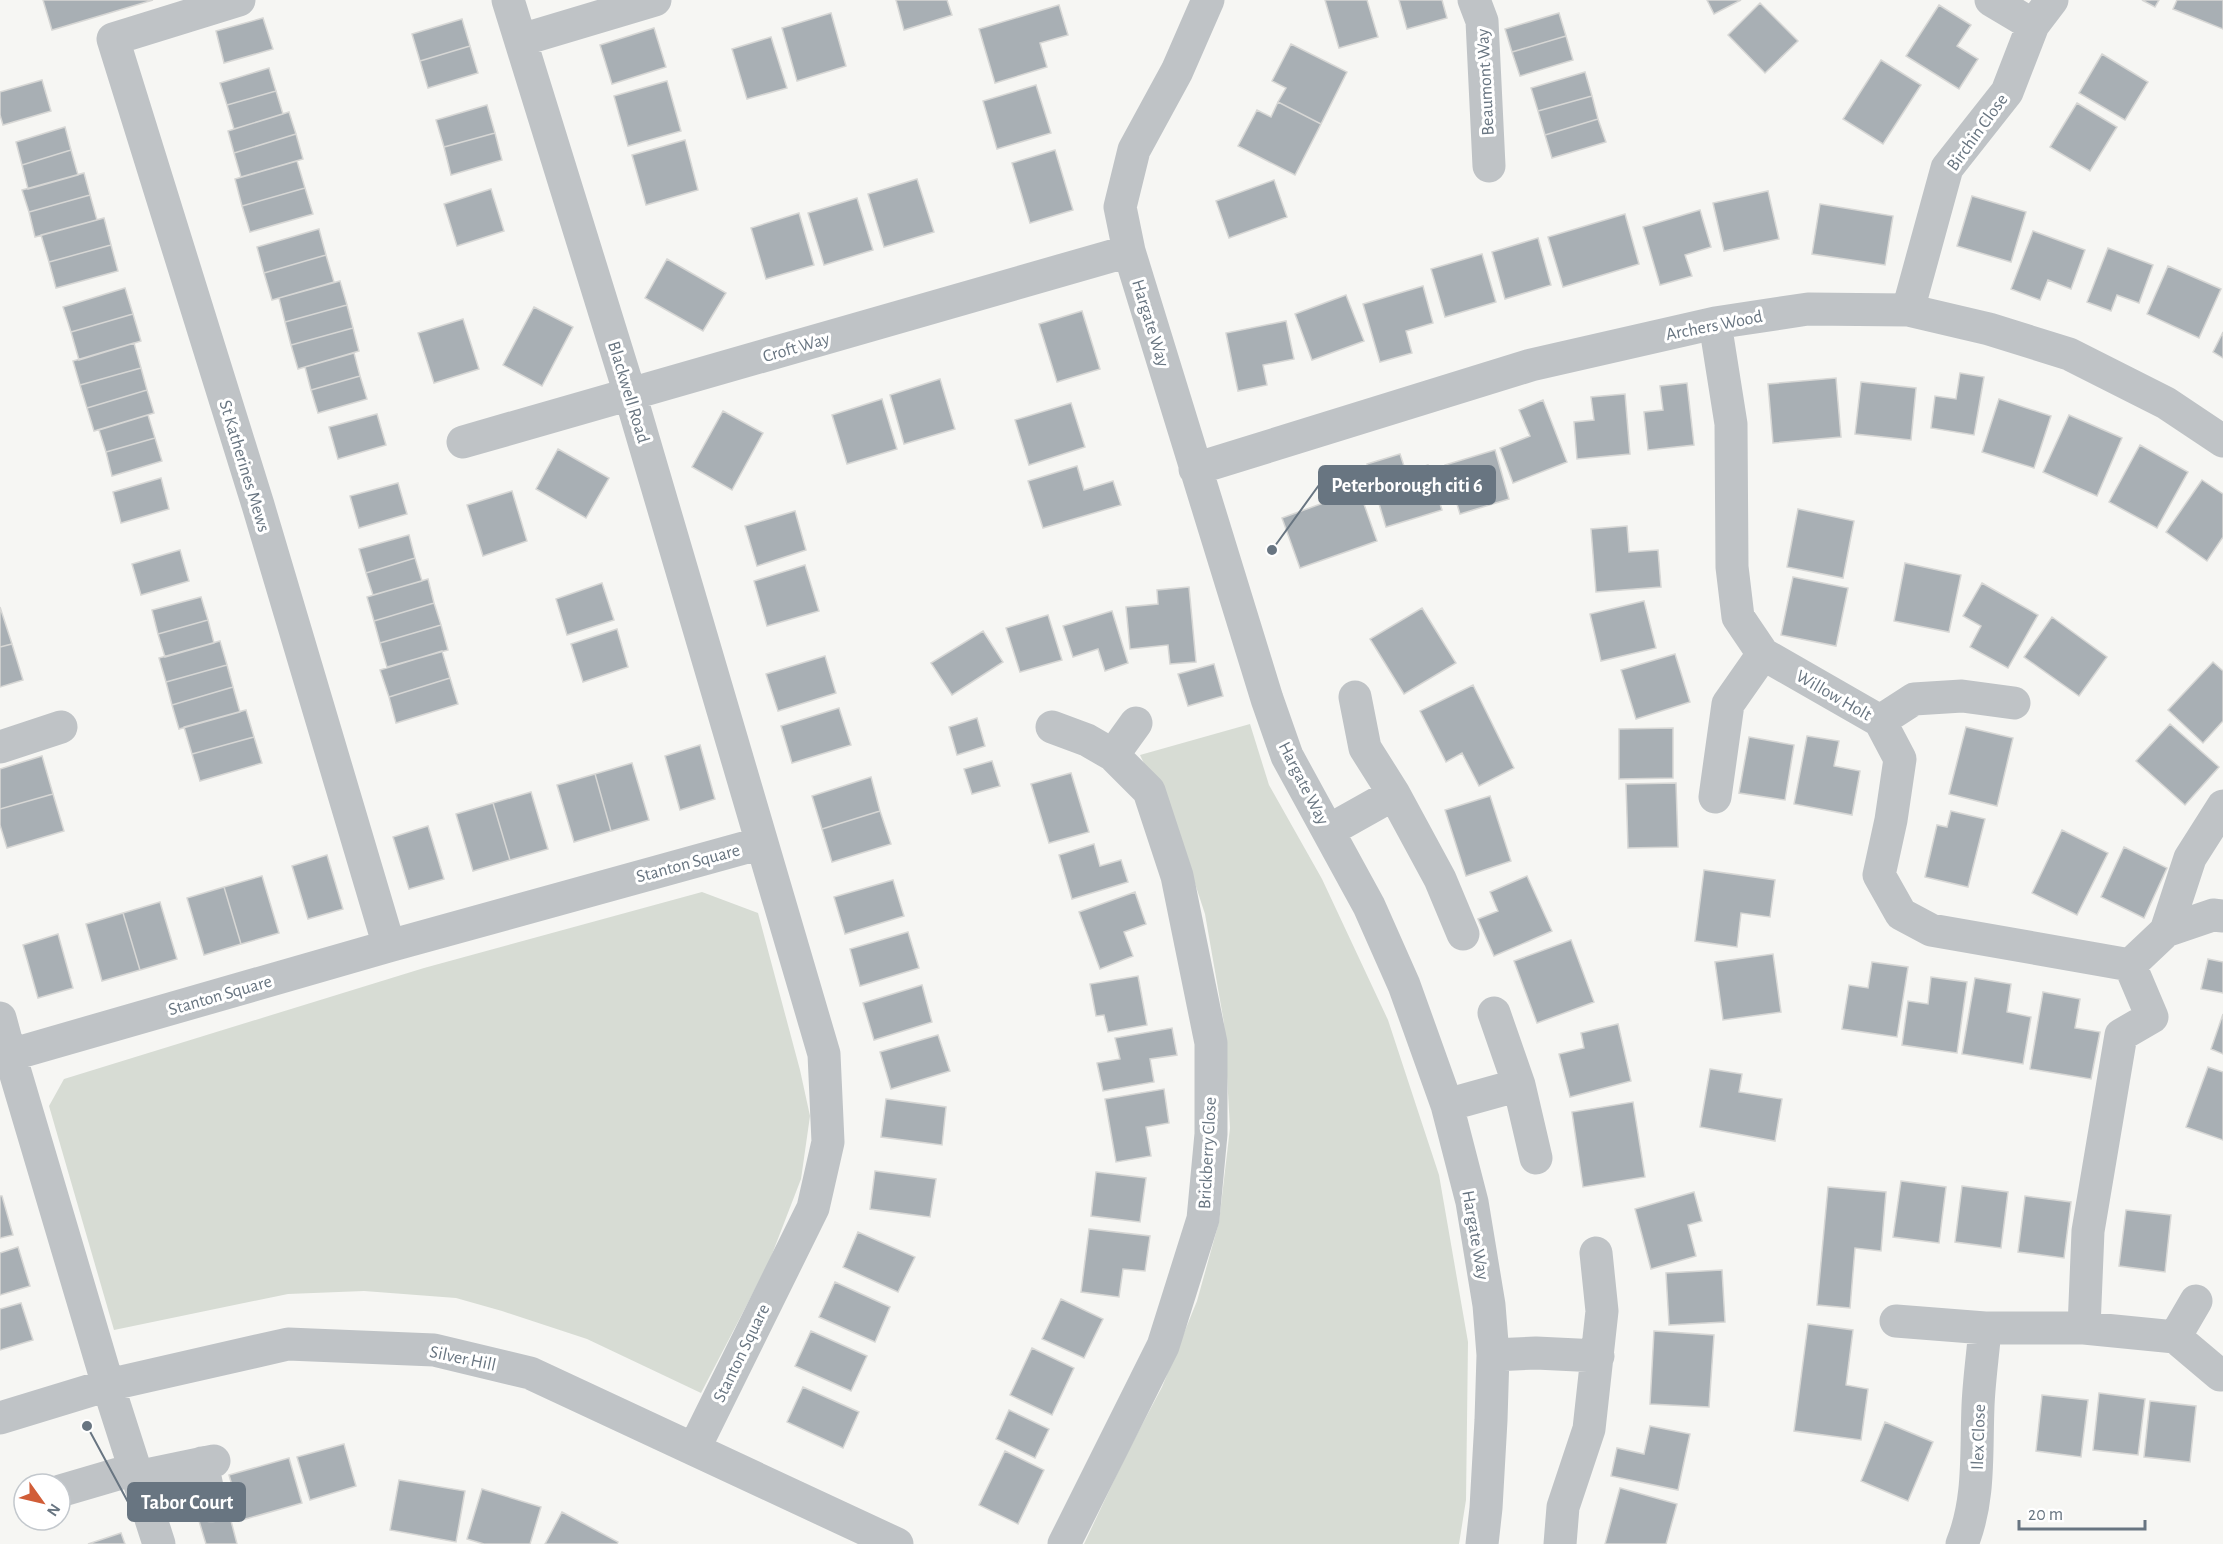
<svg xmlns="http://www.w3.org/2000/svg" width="2223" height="1544" font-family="'Alegreya Sans',sans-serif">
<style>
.green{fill:#d7dcd4}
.building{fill:#a8afb4;stroke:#d7d7d5;stroke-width:1.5}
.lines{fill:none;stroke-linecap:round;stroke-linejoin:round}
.minor{stroke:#bfc3c6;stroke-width:33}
.labels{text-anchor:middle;stroke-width:6;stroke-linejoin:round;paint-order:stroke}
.street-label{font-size:18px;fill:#687581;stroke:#fff}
.leader{fill:none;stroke:#687581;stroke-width:2}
.callout-dot{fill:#687581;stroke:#fff;stroke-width:2}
.callout{fill:#687581;stroke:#687581;stroke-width:2}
.callout-label{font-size:20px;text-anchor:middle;font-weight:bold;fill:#fff}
</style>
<rect width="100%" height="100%" fill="#f6f6f3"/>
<path class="green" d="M1250,724L1269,785L1322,879L1388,1020L1439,1175L1468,1342L1466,1500L1459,1544H1084L1126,1455L1162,1387L1197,1301L1219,1222L1230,1128L1224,1023L1205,914L1181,841L1140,755Z
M702,892L758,913L800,1070L810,1116L801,1179L769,1262L701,1393L587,1339L502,1311L456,1298L364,1291L288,1294L114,1330L49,1106L64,1079L424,968Z"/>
<path class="building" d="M43,0H153L52,30Z
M896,0H947L952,15L904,30Z
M1325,0H1367L1378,37L1339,48Z
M1399,0H1442L1447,18L1407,29Z
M1707,0H1741L1714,14Z
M2142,0H2159L2155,7Z
M2177,0H2223V29L2173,9Z
M1760,3L1798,41L1765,73L1728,35Z
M1059,5L1068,35L1040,43L1047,67L995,83L979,29Z
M1939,5L1971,25L1957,46L1978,59L1959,89L1906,56Z
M831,13L846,66L797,81L782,28Z
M1559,13L1566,36L1512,52L1505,29Z
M263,18L273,49L224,63L216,31Z
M462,19L470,46L420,61L412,34Z
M654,28L666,67L612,84L600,45Z
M1566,36L1573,60L1520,76L1512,52Z
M771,37L787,88L747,99L732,49Z
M1291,44L1347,72L1321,124L1278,102L1286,88L1272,81Z
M470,46L478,73L428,88L420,61Z
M2102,54L2148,82L2125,120L2079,93Z
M1881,60L1921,85L1883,144L1843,119Z
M269,68L276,91L227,105L220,83Z
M1585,72L1592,96L1538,111L1531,88Z
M42,80L51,111L3,125L0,115V92Z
M667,81L681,131L628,146L614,96Z
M1036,85L1051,133L997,149L983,101Z
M276,91L283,114L234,129L227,105Z
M1592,96L1598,119L1545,135L1538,111Z
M1278,102L1321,124L1295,175L1238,146L1257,110L1271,117Z
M2077,103L2117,127L2090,171L2050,147Z
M487,105L495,133L444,147L436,120Z
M289,112L296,134L234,153L228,131Z
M1598,119L1606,142L1552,158L1545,135Z
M65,127L71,150L22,165L16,142Z
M495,133L502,160L451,175L444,147Z
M296,134L303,159L241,177L234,153Z
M685,140L698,190L646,205L632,155Z
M71,150L78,175L28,189L22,165Z
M1055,150L1073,210L1030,223L1012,163Z
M297,161L305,188L242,206L235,179Z
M84,173L90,195L29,212L22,190Z
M917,179L934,232L884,247L868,194Z
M1274,180L1287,217L1229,238L1216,201Z
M305,188L313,214L250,232L242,206Z
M491,189L504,231L457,246L444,204Z
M1768,191L1779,239L1724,251L1713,203Z
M90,195L97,220L35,237L29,212Z
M1972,196L2026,212L2011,262L1957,246Z
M857,198L873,250L824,265L808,213Z
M1820,204L1893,216L1885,265L1812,254Z
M1700,210L1711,247L1685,255L1692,276L1660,285L1643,227Z
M799,213L814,265L766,279L751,228Z
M1625,214L1639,264L1563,287L1548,237Z
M104,218L111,245L49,262L41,235Z
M319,229L326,255L264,273L257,247Z
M2033,231L2085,250L2071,289L2048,280L2040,300L2011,289Z
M1538,238L1551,285L1505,299L1492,252Z
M111,245L118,271L56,288L49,262Z
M2108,248L2153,265L2139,303L2117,295L2111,311L2087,302Z
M1482,254L1496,302L1445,317L1431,269Z
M326,255L334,282L272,300L264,273Z
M667,259L726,293L703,331L645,298Z
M2168,266L2221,289L2199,338L2147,314Z
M340,281L347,305L285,322L279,298Z
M1423,286L1433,323L1406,331L1412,353L1380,362L1363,304Z
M125,288L133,314L71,332L63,307Z
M1346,295L1364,341L1312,360L1295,314Z
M347,305L353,328L291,345L285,322Z
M534,307L573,327L542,386L503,365Z
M1082,311L1100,369L1057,382L1039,324Z
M133,314L141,341L79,360L71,332Z
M463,319L479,369L434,383L418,333Z
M1286,321L1294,359L1263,365L1267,385L1238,391L1226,333Z
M353,328L359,351L298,369L291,345Z
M2223,332V358L2213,352Z
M134,343L141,368L80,385L73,361Z
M354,353L360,376L311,390L305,367Z
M141,368L147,390L87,408L80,385Z
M1960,373L1984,377L1974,435L1931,428L1935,396L1956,399Z
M360,376L367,399L318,413L311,390Z
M1836,378L1841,437L1773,443L1768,384Z
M940,379L955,429L904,444L890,395Z
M1861,382L1916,388L1911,440L1855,434Z
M1687,383L1694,445L1648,450L1644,412L1663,410L1660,386Z
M147,390L154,413L94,431L87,408Z
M1625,394L1630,454L1577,459L1574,422L1594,420L1591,397Z
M882,399L897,449L847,464L832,415Z
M1999,399L2051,416L2034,468L1982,452Z
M1543,400L1567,462L1513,483L1500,448L1530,436L1519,410Z
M1071,403L1085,447L1029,465L1015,420Z
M723,411L763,433L732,490L692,467Z
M377,414L386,445L338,459L329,427Z
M148,415L155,438L106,452L99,430Z
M2069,415L2122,438L2097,496L2043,472Z
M155,438L162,461L112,476L106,452Z
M2140,445L2188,472L2157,528L2109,502Z
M558,449L609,478L586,518L536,489Z
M1495,450L1509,499L1460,514L1445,465Z
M1400,454L1406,472L1428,465L1442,510L1386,527L1367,464Z
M1077,466L1084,490L1113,481L1121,505L1043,528L1028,481Z
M161,478L169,509L121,523L113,492Z
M2202,480L2223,494V537L2207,561L2166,532Z
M398,483L407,514L359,528L350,496Z
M1359,490L1377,541L1300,568L1282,518Z
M512,491L527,541L483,556L467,505Z
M1798,509L1854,521L1843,578L1787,567Z
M795,511L806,550L757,566L745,526Z
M1627,526L1629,552L1658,550L1661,587L1596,592L1591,529Z
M409,535L415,558L366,573L359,549Z
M180,550L189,581L141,595L132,564Z
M415,558L422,581L373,595L366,573Z
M1905,563L1961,575L1949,632L1894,621Z
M805,565L819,611L767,626L754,581Z
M1793,577L1848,588L1836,646L1781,635Z
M428,579L434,603L374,621L367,597Z
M602,583L614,620L567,635L556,599Z
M1982,583L2038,615L2008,668L1970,647L1981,626L1963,616Z
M1189,587L1196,662L1170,664L1168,645L1130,649L1126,607L1158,604L1157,590Z
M201,597L208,620L158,634L152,610Z
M1644,601L1656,648L1601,661L1590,614Z
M434,603L441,625L380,643L374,621Z
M0,607L12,644L0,647Z
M1422,608L1456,663L1404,694L1370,639Z
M1112,611L1128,663L1105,671L1098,649L1073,657L1063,626Z
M1048,615L1062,660L1020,672L1006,628Z
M2052,617L2107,657L2079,696L2024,657Z
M208,620L214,643L165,657L158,634Z
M441,625L448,650L387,667L380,643Z
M617,629L628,667L583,682L571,644Z
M983,631L1003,662L952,695L931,663Z
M220,641L227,665L166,682L159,658Z
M12,644L23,680L0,687V647Z
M442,651L450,678L389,697L380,670Z
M1675,654L1690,702L1636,719L1621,670Z
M825,656L836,693L778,711L766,674Z
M2213,662L2223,671V721L2203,743L2168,710Z
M1214,664L1223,696L1188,706L1178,674Z
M227,665L233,687L172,705L166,682Z
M450,678L458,704L396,723L389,697Z
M1473,685L1514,768L1479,786L1462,753L1446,762L1420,711Z
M233,687L240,712L179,729L172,705Z
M839,708L851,745L792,763L781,726Z
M246,710L254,737L192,754L184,727Z
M977,718L985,746L957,755L949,727Z
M2170,724L2219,767L2185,805L2136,761Z
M1966,727L2013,738L1997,806L1949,794Z
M1673,728V778L1619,779V729Z
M1807,736L1839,741L1834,766L1860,771L1852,815L1794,804Z
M254,737L262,763L200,781L192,754Z
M1749,737L1794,745L1785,800L1739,793Z
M700,745L715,799L680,810L665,756Z
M42,756L53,794L0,809V769Z
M992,761L1000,786L972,794L964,769Z
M632,763L649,820L611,831L595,774Z
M1071,773L1089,832L1049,843L1031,784Z
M595,774L611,831L574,842L557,785Z
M871,777L880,811L822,829L812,796Z
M1676,783L1678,847L1628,848L1626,784Z
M531,792L548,849L510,860L493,803Z
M53,794L64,831L7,848L0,825V809Z
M1490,796L1511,861L1466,876L1445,810Z
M493,803L510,860L473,871L456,814Z
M880,811L891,844L832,862L822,829Z
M1951,811L1985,819L1968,887L1925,877L1937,825L1947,827Z
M428,826L444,879L409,889L393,837Z
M2062,830L2108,853L2077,915L2032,893Z
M1094,844L1100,866L1121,860L1128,882L1072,899L1059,855Z
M2124,847L2167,868L2144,918L2101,897Z
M327,855L343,909L308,919L292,866Z
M1704,870L1775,880L1770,917L1741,913L1737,947L1695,941Z
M262,876L279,933L241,944L224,887Z
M1527,876L1552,931L1494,956L1478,919L1498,911L1490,892Z
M893,880L904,916L845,934L834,897Z
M224,887L241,944L204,955L187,898Z
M1135,892L1146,924L1124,932L1133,956L1100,969L1079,912Z
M160,902L177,959L140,970L123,913Z
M123,913L140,970L102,981L86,924Z
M908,932L919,968L860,986L850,949Z
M58,934L73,988L38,998L23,945Z
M1571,940L1594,1002L1537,1023L1514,961Z
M1773,954L1781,1012L1723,1020L1715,962Z
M2208,959L2223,962V993L2201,989Z
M1872,962L1908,967L1897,1037L1842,1029L1849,985L1868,988Z
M1138,976L1147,1025L1108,1032L1104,1015L1096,1016L1090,984Z
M1931,977L1967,982L1957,1053L1902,1045L1908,1001L1928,1004Z
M1975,978L2011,984L2007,1012L2031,1017L2023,1064L1962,1054Z
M922,985L932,1022L874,1040L863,1003Z
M2043,992L2080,999L2075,1028L2100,1032L2091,1079L2030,1069Z
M2223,1014V1054L2211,1049Z
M1618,1024L1631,1081L1570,1097L1559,1054L1584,1048L1581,1033Z
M1172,1028L1177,1055L1150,1059L1154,1082L1103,1091L1097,1063L1120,1059L1115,1038Z
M938,1035L950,1071L891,1089L880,1052Z
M2208,1067L2223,1072V1140L2186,1127Z
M1710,1069L1742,1074L1739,1092L1782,1099L1775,1141L1700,1127Z
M1164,1089L1169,1123L1146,1127L1151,1156L1116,1162L1105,1099Z
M886,1099L946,1107L942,1145L881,1137Z
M1633,1102L1645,1177L1583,1187L1572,1112Z
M875,1171L936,1179L930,1217L870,1209Z
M1096,1172L1146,1178L1140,1222L1091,1216Z
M1901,1181L1946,1187L1939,1243L1893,1237Z
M1962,1186L2008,1192L2001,1248L1955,1242Z
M1828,1187L1886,1192L1881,1251L1855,1248L1850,1308L1817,1305Z
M1694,1192L1702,1221L1688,1225L1696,1256L1651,1269L1635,1209Z
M0,1196H2L13,1235L0,1238Z
M2025,1196L2071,1202L2064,1258L2018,1252Z
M2126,1210L2171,1215L2165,1272L2119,1266Z
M1089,1229L1150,1236L1145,1271L1123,1269L1119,1297L1081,1292Z
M858,1232L915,1257L898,1292L843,1267Z
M18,1247L30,1286L0,1295V1253Z
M1722,1270L1725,1322L1669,1325L1666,1273Z
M835,1282L890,1307L875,1342L819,1317Z
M1061,1299L1103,1319L1084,1358L1042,1339Z
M21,1303L33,1340L0,1350V1309Z
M1808,1324L1853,1330L1846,1385L1868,1389L1861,1440L1794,1431Z
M811,1331L867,1356L851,1391L795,1366Z
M1654,1331L1714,1335L1709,1407L1650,1404Z
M1032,1348L1074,1368L1052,1415L1010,1395Z
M803,1387L859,1412L843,1448L787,1422Z
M2099,1393L2145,1399L2138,1455L2093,1450Z
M2042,1395L2088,1400L2081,1457L2036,1451Z
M2150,1401L2196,1406L2190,1462L2144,1457Z
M1009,1410L1049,1429L1035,1458L996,1439Z
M1885,1422L1933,1442L1908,1501L1861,1481Z
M1650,1426L1690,1434L1678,1490L1611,1476L1617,1448L1644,1454Z
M344,1444L356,1486L310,1500L297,1457Z
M1005,1451L1044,1470L1018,1524L979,1505Z
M289,1458L302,1503L242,1520L229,1475Z
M399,1480L465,1491L456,1542L390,1530Z
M1620,1488L1677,1504L1666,1544H1605Z
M482,1489L541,1507L530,1544H484L467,1539Z
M562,1512L618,1542L617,1544H545Z
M229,1513L237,1544H206L199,1521Z
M121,1533L125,1544H88Z"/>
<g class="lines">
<path class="minor" d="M239,0L113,39L258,505L389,946
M508,0L630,394L824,1054L828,1142L813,1208L694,1449
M1208,0L1177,71L1134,150L1120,207L1129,251L1267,699L1287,756L1369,906L1404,985L1447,1105L1472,1202L1489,1305L1493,1355L1491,1420L1486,1508L1482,1544
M1474,0L1482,21L1489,166
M1991,0L2033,25
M521,40L655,0
M1908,310L1947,168L2007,92L2033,25L2052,0
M1715,323L1731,424L1732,567L1738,617L1763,654L1880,721L1900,759L1891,820L1879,875L1901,914L1931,930L2130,965
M463,442L1129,251
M1195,469L1531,365L1715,323L1808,309L1908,310L1989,329L2069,354L2166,403L2223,441
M1355,697L1365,748L1394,794L1440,879L1463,934
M1880,721L1914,699L1962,696L2014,703
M1052,727L1087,740L1113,755L1149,791L1177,876L1211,1043V1134L1203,1219L1163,1346L1064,1544
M0,747L61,727
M1113,755L1136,723
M1715,797L1728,704L1763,654
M1328,831L1394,794
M2166,931L2190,858L2223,806
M1494,1013L1519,1085L1536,1158
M0,1018L10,1055
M1447,1105L1519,1085
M1896,1321L1985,1328H2084L2175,1337L2220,1375
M2084,1328L2088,1231L2121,1035L2152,1017L2130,965L2166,931L2213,915L2223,916
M2175,1337L2196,1301
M1493,1355L1536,1353L1598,1356
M0,1418L108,1385L288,1344L434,1350L530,1373L897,1544
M202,1463L211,1506
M137,1477L214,1461
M60,1491L135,1469
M159,1544L108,1385L10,1055L389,946L762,843
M1560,1544L1563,1507L1589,1429L1602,1311L1596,1253
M1962,1544C1980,1500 1976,1453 1978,1406C1979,1380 1983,1354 1985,1328"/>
</g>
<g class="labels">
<g class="street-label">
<text transform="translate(1485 82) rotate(-93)" y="6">Beaumont Way</text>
<text transform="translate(1977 132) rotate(-54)" y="6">Birchin Close</text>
<text transform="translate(1151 323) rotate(73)" y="6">Hargate Way</text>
<text transform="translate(1714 325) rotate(-11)" y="6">Archers Wood</text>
<text transform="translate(796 347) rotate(-16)" y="6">Croft Way</text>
<text transform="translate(629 392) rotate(73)" y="6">Blackwell Road</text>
<text transform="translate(245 466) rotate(73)" y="6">St Katherines Mews</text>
<text transform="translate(1834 695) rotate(30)" y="6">Willow Holt</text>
<text transform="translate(1304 783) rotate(63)" y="6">Hargate Way</text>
<text transform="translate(688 863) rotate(-15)" y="6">Stanton Square</text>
<text transform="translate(220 995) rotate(-16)" y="6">Stanton Square</text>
<text transform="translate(1207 1153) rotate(-87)" y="6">Brickberry Close</text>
<text transform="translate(1476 1235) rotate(80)" y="6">Hargate Way</text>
<text transform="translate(741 1353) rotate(-64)" y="6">Stanton Square</text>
<text transform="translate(463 1358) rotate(12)" y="6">Silver Hill</text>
<text transform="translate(1978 1437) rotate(-88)" y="6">Ilex Close</text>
</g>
</g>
<path class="leader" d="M1272 550L1319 485M87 1426L128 1502"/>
<g class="callout-dot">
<circle cx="1272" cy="550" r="6"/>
<circle cx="87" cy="1426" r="6"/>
</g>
<g class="callout">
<rect x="1319" y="466" width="176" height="38" rx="6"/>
<rect x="128" y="1483" width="117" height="38" rx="6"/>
</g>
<g class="callout-label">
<text x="1407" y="492">Peterborough citi 6</text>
<text x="187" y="1509">Tabor Court</text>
</g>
<g transform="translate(42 1502) rotate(124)"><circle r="28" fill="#ffffff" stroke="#c3c8cd" stroke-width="1.5"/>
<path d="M0-4.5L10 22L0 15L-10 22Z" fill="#d15d37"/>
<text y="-9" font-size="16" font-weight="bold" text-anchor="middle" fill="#687581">N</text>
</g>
<path d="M2019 1520v9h126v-9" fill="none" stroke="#687581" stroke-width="3"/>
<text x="2028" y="1520" font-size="18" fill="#687581" stroke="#ffffff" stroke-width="4.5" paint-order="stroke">20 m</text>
</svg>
